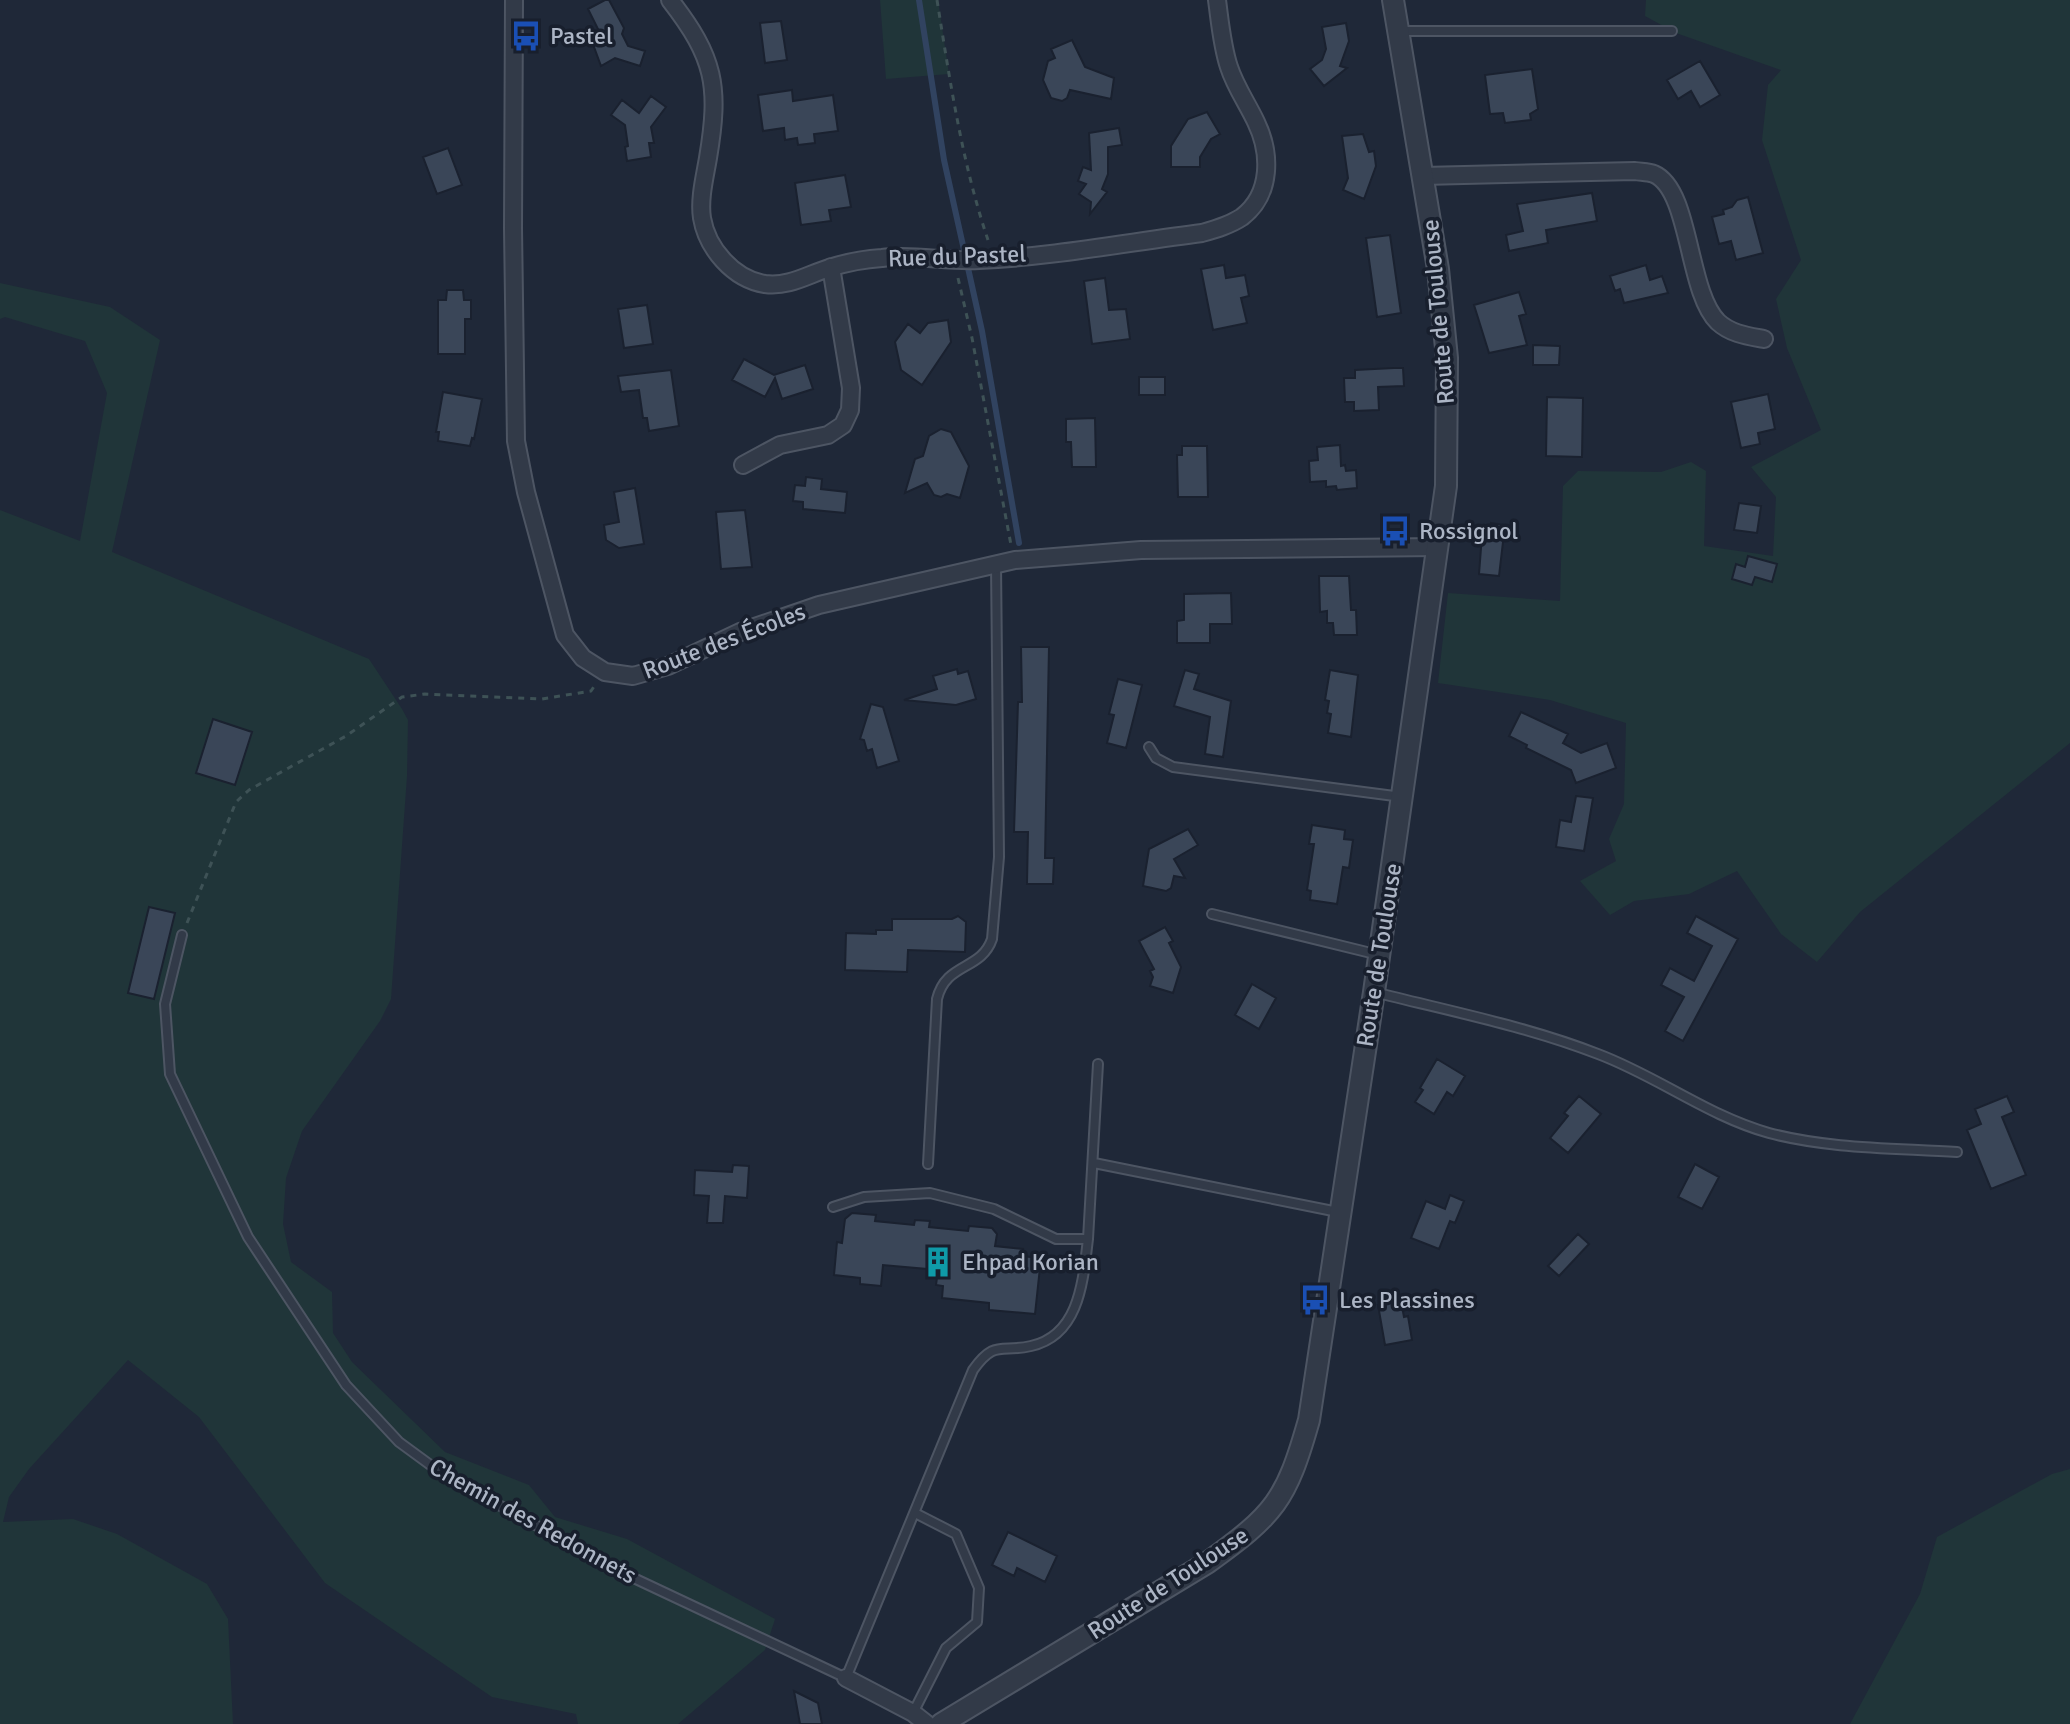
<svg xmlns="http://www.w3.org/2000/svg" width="2070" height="1724" font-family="Signika,sans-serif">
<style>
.green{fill:#203539}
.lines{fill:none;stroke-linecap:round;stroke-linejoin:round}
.stream{stroke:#314360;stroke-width:6}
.building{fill:#3a4658;stroke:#1a212f;stroke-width:2}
.service-casing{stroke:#4d5563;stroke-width:12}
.minor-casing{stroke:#4d5563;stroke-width:20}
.tertiary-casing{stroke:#4d5563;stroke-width:24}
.path{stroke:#3e5256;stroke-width:3;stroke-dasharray:6 6;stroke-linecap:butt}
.service{stroke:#323a48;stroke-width:8}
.minor{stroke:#323a48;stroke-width:16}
.tertiary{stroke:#323a48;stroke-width:20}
.labels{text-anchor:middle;stroke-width:7;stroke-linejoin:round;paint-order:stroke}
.poi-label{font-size:24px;fill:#acb5c5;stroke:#181f2d;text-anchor:start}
.street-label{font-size:24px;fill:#acb5c5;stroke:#181f2d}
</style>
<rect width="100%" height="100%" fill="#1f2838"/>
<path class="green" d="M880,0H938L949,74L886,79Z
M1646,0H2070V743L1860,912L1817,962L1781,934L1737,871L1689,894L1634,901L1610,915L1580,881L1616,861L1609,839L1624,804L1626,723L1550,700L1438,683L1448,593L1560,601L1563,486L1578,471L1661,472L1691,462L1706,471L1704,546L1773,556L1776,497L1751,467L1821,430L1787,348L1776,299L1801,260L1762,140L1768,85L1781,70L1676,33L1645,16Z
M0,283L110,307L160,340L112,552L369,659L402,709L408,720L407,776L391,999L380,1021L302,1131L286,1178L283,1224L291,1262L332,1292L333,1333L352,1362L445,1452L529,1485L555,1517L627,1539L775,1619L765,1650L678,1724H578L576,1714L492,1697L325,1583L199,1417L128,1360L29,1469L9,1497L3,1522L73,1519L117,1534L207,1584L228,1619L233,1724H0V510L80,541L107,393L85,341L5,317L0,319Z
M2070,1469V1724H1850L1920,1594L1937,1537L2052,1474Z"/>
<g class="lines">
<path class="stream" d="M919,0L944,160L982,331L1019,543"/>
</g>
<path class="building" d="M605,0H609L624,28L622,34L628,46L645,51L640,66L615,58L601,66L590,36L599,31L588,9Z
M781,21L787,60L765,63L760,23Z
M1346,23L1349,41L1340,66L1347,68L1324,86L1310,69L1322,60L1326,49L1322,27Z
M1072,40L1085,67L1114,78L1111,99L1070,90L1067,98L1062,101L1051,98L1043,80L1048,61L1055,58L1051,49Z
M1700,61L1720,95L1700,107L1691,91L1678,99L1667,80Z
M1532,69L1538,109L1530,114L1531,120L1505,123L1503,113L1490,114L1485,75Z
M792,90L793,101L833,95L838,131L814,134L815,143L798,145L797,138L785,140L784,128L763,131L758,95Z
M651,96L666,107L651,127L654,143H649L651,157L627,161L625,147L628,146L625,125L611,115L622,100L639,113Z
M1207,112L1220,134L1211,139L1200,157V167H1171V146L1188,119Z
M1119,128L1122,145L1108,147V174L1102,189L1107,192L1090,214L1091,202L1079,194L1086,184L1078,181L1083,167L1091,170L1089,133Z
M1363,134L1369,152L1374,151L1376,166L1364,199L1343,190L1348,178L1342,136Z
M448,148L462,185L437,194L423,157Z
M845,175L851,207L829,210L831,221L801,225L795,183Z
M1592,193L1597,221L1546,230L1548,243L1509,251L1506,235L1523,231L1517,204Z
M1748,197L1763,253L1736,260L1731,241L1719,244L1712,217L1724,214L1723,210L1732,207L1737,200Z
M1390,235L1401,313L1377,317L1366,238Z
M1224,265L1226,278L1245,275L1249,296L1241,298L1247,323L1213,330L1201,269Z
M1646,265L1650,280L1662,276L1668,293L1624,303L1620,289L1615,291L1610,276Z
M1105,278L1109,310L1126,309L1130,339L1092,344L1084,281Z
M447,290H463L464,300H471V319H465V354H438V300H446Z
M1519,292L1526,314L1519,316L1527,345L1489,353L1474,305Z
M647,305L653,344L624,348L618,309Z
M948,320L951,342L922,385L901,370L895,342L908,324L920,333L928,323Z
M1533,345L1560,346L1559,365H1533Z
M744,359L774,375L805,365L813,389L782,399L775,378L765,397L732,380Z
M1394,368H1403L1404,386L1378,387L1379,410L1354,411V402H1345L1344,378H1355V370Z
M671,370L679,426L649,431L647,418H643L639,390L621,392L618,376Z
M1139,377H1165V395H1139Z
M443,392L482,399L474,439L472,438L470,446L438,441L439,432H436Z
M1768,394L1775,429L1758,433L1760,444L1741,448L1731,402Z
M1547,397L1583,398L1582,457L1546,456Z
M1095,418L1096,467H1072L1071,442H1066V419Z
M941,429L951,432L969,466L960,498L947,494L941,497L934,495L927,483L905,493L915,459L923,456L929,436Z
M1340,445L1341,466L1345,465L1346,471L1356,470L1357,488L1337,490L1336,486L1326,487V481L1310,482L1309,461L1318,460L1317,447Z
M1182,446H1207L1208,497H1178L1177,455H1182Z
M806,477L822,479L821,489L847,492L845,513L803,509V502L793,501L795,485L805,486Z
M635,488L644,544L619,548L606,540L604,525L619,522L614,492Z
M1739,503L1761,506L1757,533L1734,530Z
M745,510L752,567L721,569L716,512Z
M1491,523L1505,525L1499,576L1479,574L1482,535L1489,536Z
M1748,556L1777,564L1772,582L1755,577L1752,585L1732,579L1736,564L1745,567Z
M1319,576H1349L1351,610H1356L1357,635H1334L1333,623H1327V611L1320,612Z
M1231,593L1232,624H1210V643H1177V621L1184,620V594Z
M1021,647H1049L1045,858H1054L1053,884H1027L1028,832H1014L1018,702H1022Z
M957,669L958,674L968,671L976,699L956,705L904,700L937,689L933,676Z
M1185,670L1199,674L1194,689L1231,701L1223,757L1205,754L1210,717L1174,706Z
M1330,670L1358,675L1351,737L1328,733L1331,714L1327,713L1329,701L1325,700Z
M1118,679L1142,685L1126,748L1107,743L1114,715L1109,714Z
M871,704L883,707L899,761L877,768L872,749L867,751L864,740L860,739Z
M1521,712L1568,734L1563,743L1581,753L1607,743L1616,768L1576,783L1571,770L1526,748L1527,745L1509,736Z
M213,719L252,732L235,785L196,773Z
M1576,796L1593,798L1584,851L1556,847L1560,820L1571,822Z
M1312,825L1345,830L1344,839L1353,840L1349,868L1343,867L1337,904L1310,900L1311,891L1307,890L1314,844H1309Z
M1188,829L1198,845L1174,859L1185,878L1174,876L1171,888L1166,891L1143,886L1149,849Z
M149,907L175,913L154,999L128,993Z
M958,916L966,922L965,952L908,950L907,972L845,970L846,933L876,934V930H892V919H952Z
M1696,916L1738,939L1683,1041L1665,1031L1684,997L1661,985L1670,968L1694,981L1712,946L1687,933Z
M1165,927L1173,941L1169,943L1181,967L1173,993L1150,986L1153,977L1150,971L1154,969L1139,941Z
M1252,984L1276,998L1259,1029L1235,1015Z
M1437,1059L1465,1076L1453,1096L1447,1092L1434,1114L1415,1102L1423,1090L1420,1088Z
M1579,1096L1601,1114L1568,1153L1550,1138L1568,1116L1564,1113Z
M2007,1096L2014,1112L2002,1117L2026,1175L1991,1189L1967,1130L1981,1124L1975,1109Z
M1695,1164L1719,1177L1702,1209L1678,1197Z
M733,1165L749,1166L747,1198L725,1196L723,1223H707L709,1196L694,1195L695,1170L732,1172Z
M1450,1195L1464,1201L1455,1223L1450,1221L1439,1249L1411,1238L1426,1201L1445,1209Z
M852,1213L876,1215L875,1221L914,1225L915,1220L930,1221L929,1227L968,1231L969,1226L992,1228L997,1234L995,1246L1023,1249L1022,1256L1041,1258L1035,1314L989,1310V1303L942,1298L943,1286L936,1285L938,1270L883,1265L881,1286L860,1284V1278L834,1275L837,1242L842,1243L845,1219Z
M1578,1234L1589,1244L1559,1276L1548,1266Z
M1401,1301L1404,1317L1408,1316L1412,1340L1385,1345L1378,1305Z
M1008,1532L1057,1556L1045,1582L1017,1568L1014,1576L992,1565Z
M794,1691L818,1703L822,1724H800Z"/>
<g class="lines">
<g class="service-casing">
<path id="service" d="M1400,31H1672
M1149,747L1156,758L1173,767L1402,797
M1212,914L1379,955
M182,935L165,1004L170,1074L248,1237L346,1385L399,1442L444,1475L623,1573L846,1678L973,1370C995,1339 1001,1353 1031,1346C1080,1335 1083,1280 1088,1239
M1374,992C1449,1011 1526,1026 1598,1054C1657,1076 1708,1116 1769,1133C1829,1149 1895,1148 1957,1152
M1094,1163L1338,1212
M928,1164L937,999C946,962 981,971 992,939L999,857L996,564
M833,1207L864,1197L930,1193L994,1209L1056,1239H1088L1098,1064
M913,1713L946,1648L977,1622L979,1588L956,1534L915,1513"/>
</g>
<g class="minor-casing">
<path id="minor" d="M514,0L513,228L516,441L526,492L565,635L583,658L605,672L633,676L668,666L740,632L819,605L1015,560L1141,550L1439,547
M670,0C715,58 720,86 708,158C705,176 699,199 702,218C707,248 733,279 765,284C789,287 807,275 829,268C845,263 865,259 882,258C914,254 947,262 979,260C1051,257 1130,242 1202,233C1216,229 1230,225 1242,217C1272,194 1271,153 1256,122C1247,103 1235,86 1229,67C1222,46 1220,22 1217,0
M1423,176L1635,171C1641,172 1649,172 1654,174C1691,190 1687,292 1718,322C1731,334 1748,336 1764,339
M743,465L780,445L828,435L843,425L850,410L851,388L831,267
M846,1678L913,1713L927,1724"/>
</g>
<g class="tertiary-casing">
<path id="tertiary" d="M941,1724L1207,1563C1275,1514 1286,1501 1309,1420L1374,992L1446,486L1447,358L1438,269L1393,0"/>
</g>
<path class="path" d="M937,0C950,81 962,163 988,240
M958,278L972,338L1011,545
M187,923L236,802L249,790L346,736L402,697L425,694L542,699L591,691L595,685"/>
<use href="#service" class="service"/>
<use href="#minor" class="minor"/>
<use href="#tertiary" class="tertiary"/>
</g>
<defs>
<g id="bus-bare" transform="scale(2.4)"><path d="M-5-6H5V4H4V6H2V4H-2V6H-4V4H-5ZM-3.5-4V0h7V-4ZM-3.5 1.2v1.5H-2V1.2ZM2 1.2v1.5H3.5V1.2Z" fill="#1a4fb4" stroke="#181f2d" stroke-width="2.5" paint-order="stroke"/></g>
<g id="building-bare" transform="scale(2.4)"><path d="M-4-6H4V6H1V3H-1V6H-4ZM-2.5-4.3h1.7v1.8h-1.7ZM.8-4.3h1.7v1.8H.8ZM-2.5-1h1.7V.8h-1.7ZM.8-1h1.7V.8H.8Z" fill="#0f9aa8" stroke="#181f2d" stroke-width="2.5" paint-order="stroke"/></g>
</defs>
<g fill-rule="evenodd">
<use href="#bus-bare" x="526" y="36"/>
<use href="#bus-bare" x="1395" y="531"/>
<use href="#building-bare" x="938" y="1262"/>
<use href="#bus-bare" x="1315" y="1300"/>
</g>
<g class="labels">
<g class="poi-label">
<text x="550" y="44">Pastel</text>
<text x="1419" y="539">Rossignol</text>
<text x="962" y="1270">Ehpad Korian</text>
<text x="1339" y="1308">Les Plassines</text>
</g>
<g class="street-label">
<text transform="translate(957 256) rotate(-2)" y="8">Rue du Pastel</text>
<text transform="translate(1438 312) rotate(-95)" y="8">Route de Toulouse</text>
<text transform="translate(724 641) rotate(-21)" y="8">Route des Écoles</text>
<text transform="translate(1379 955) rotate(-81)" y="8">Route de Toulouse</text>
<text transform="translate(533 1521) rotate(29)" y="8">Chemin des Redonnets</text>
<text transform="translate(1168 1583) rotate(-33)" y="8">Route de Toulouse</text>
</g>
</g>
</svg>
